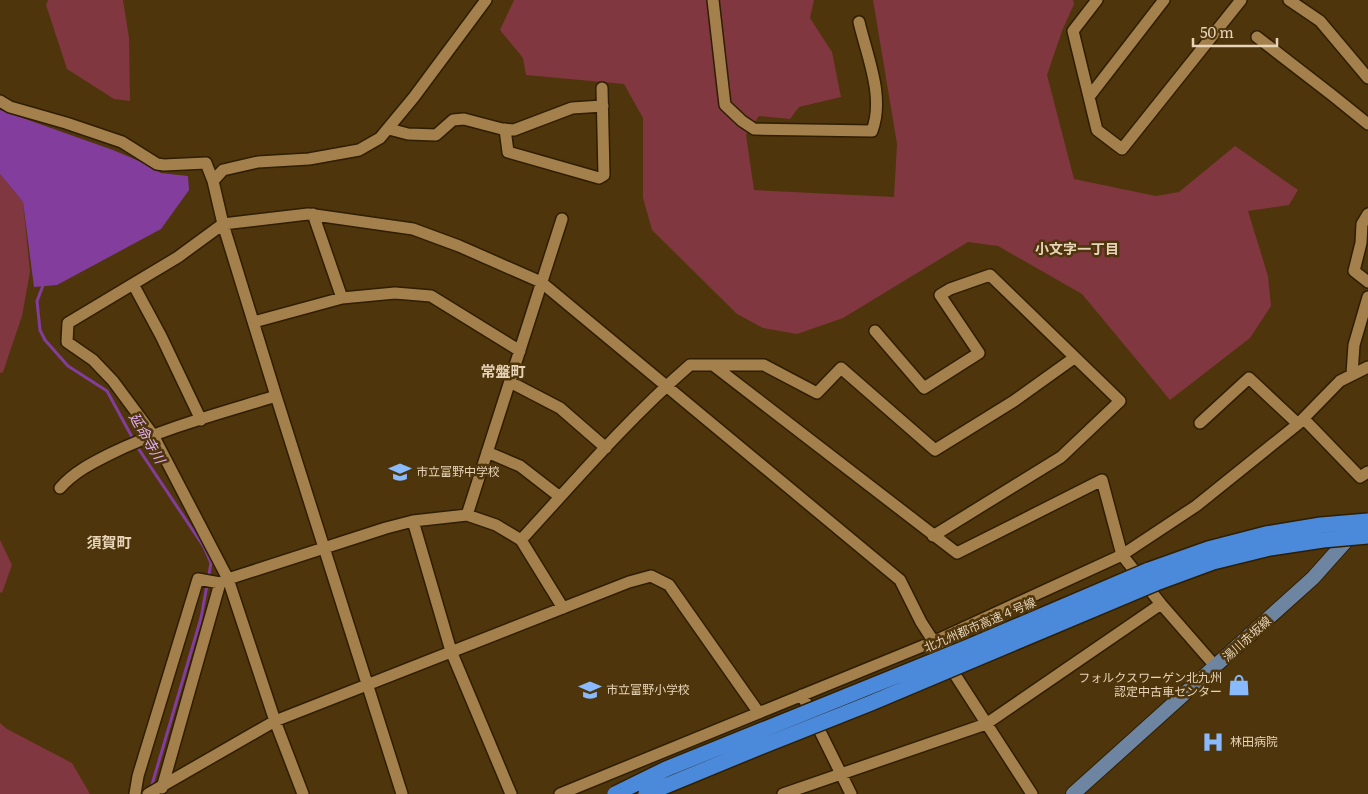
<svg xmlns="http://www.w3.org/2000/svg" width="1368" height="794" font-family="Literata,'Noto Sans JP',serif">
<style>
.green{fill:#80373f}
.water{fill:#833d9c}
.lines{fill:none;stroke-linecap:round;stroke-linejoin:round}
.stream{stroke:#833d9c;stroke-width:3}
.minor-casing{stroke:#2f1e02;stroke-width:14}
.major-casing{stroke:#2f1e02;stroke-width:16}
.minor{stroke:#a3804c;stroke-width:11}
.major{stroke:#6e85a1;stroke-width:14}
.highway-bridge-casing{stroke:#2f1e02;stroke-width:18;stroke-linecap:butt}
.highway-bridge{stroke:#4b89da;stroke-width:15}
.labels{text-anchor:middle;stroke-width:5;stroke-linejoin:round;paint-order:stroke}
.poi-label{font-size:12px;fill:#e6d3b8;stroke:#4e350b;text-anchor:start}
.street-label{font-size:12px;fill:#e6d3b8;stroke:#4e350b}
.neighbourhood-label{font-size:14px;font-weight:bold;fill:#e6d3b8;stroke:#4e350b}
.water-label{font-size:14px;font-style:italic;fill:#e6b2fb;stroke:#4e350b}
.quarter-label{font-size:15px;font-weight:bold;fill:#e6d3b8;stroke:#4e350b}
</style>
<rect width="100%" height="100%" fill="#4e350b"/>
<path class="green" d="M48,0H123L129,38L130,101L114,99L67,69L46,5Z
M514,0H814L810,18L832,52L841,97L799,107L790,119L759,116L746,135L754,190L894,197L897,144L873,0H1073L1074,4L1062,31L1047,75L1074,179L1156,196L1179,192L1235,146L1298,190L1289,205L1248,211L1268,276L1271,306L1250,338L1170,400L1082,294L998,246L968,242L843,318L797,334L763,328L737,314L652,230L643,198V118L624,84L526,75L523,58L500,30Z
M0,174L23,202L30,272L22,316L3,372L0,373Z
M0,540L12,565L2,593L0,592Z
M0,723L7,729L72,763L90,794H0Z"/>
<path class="water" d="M0,110L113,150L146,164L161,173L188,176L189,190L161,229L57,285L34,287L23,202L0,174Z"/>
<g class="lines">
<path class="stream" d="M44,283L37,301L40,330L45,340L68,366L107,391L138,448L204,547L211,563L201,618L151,788"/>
<g class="minor-casing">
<path id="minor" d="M713,0L725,105L742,121L754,129L872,131C885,97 867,56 859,22
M1097,0L1073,31L1097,130L1122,149L1241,0
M1289,0L1320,21L1368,78
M1257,37L1332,95L1368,124
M1089,97L1164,0
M0,101L10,107L66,123L122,142L157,164L164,165L206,163L213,181L223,224L276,396L402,794
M389,129L408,134L436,135L453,120L464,119L502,129L514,130L572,108L603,106
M505,129L508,152L599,178L604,175L602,88
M213,181L223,170L258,162L309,159L359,150L380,138L414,97L486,0
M313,214L342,298
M1368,214L1362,224L1361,243L1354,271L1368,282
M133,284L161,336L201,420
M254,322L342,298L395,293L431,296L520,351
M875,331L924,388L979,353L940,295L950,289L990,275L1120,401L1061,457L933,536
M713,365L957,553L1102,480L1122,555L1161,604L1216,667
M1352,374L1354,345L1368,297
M510,382L560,408L606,448
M1304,419L1360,477L1368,472
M1200,423L1249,378L1298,424
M487,452L520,466L560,497
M60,488C74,472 92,463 110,454C163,428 221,413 276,396
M467,515L562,219
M413,521L451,651L511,794
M521,540C575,481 629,418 690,365H764L817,393L841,368L935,450L1014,401L1074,358
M802,695L851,794
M162,788L220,583
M135,794L138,776L198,579L220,583L228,579L386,528L413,521L467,515L496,525L521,540L563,608
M148,794L275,721L629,582L651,576L669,585L759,713
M303,794L275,721L228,579L153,435L113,381L93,360L67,342L68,323L178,257L223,224L308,214L413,229L459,246L541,282L900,580L921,622L1032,794
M560,794L935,641L1122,555L1196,506L1298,424L1340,381L1368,367
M783,794L986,724L1161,604"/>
</g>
<g class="major-casing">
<path id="major" d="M1073,794L1313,578L1354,532"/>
</g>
<use href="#minor" class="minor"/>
<use href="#major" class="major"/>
<g class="highway-bridge-casing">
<path id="highway-bridge" d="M615,794L666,769L968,647L1149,570L1208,549L1266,534L1321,525L1368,521
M646,794L760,747L871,703L1156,583L1213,562L1270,548L1323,540L1368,536"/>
</g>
<use href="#highway-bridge" class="highway-bridge"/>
</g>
<defs>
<g id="school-bare" transform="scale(1.725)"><path d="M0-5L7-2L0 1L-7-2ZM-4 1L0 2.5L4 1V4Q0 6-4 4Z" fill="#89bafc" stroke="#4e350b" stroke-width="2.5" paint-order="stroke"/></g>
<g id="shop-bare" transform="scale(1.725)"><path d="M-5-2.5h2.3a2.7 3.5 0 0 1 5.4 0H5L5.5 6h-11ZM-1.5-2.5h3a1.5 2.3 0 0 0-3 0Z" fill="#89bafc" stroke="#4e350b" stroke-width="2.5" paint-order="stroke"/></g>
<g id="hospital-bare" transform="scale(1.725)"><path d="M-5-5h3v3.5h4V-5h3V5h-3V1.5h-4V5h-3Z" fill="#89bafc" stroke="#4e350b" stroke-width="2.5" paint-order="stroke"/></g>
</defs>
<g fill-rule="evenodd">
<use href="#school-bare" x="400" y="472"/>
<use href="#shop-bare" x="1239" y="685"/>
<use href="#school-bare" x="590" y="690"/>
<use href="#hospital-bare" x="1213" y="742"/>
</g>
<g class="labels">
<g class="poi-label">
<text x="416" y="476">市立富野中学校</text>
<text x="1222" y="682" text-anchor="end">フォルクスワーゲン北九州<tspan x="1222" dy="14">認定中古車センター</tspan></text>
<text x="606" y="694">市立富野小学校</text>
<text x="1230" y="746">林田病院</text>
</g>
<g class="street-label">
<text transform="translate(980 625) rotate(-23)" y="4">北九州都市高速４号線</text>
<text transform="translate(1247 639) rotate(-42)" y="4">湯川赤坂線</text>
</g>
<g class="neighbourhood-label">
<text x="1077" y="254">小文字一丁目</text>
</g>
<g class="water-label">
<text transform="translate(147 438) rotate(60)" y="5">延命寺川</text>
</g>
<g class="quarter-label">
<text x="503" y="377">常盤町</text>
<text x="109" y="548">須賀町</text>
</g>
</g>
<path d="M1193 38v8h84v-8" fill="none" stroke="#e6d3b8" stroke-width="2.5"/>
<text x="1200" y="38" font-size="15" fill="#e6d3b8" stroke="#4e350b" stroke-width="4" paint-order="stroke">50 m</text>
</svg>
